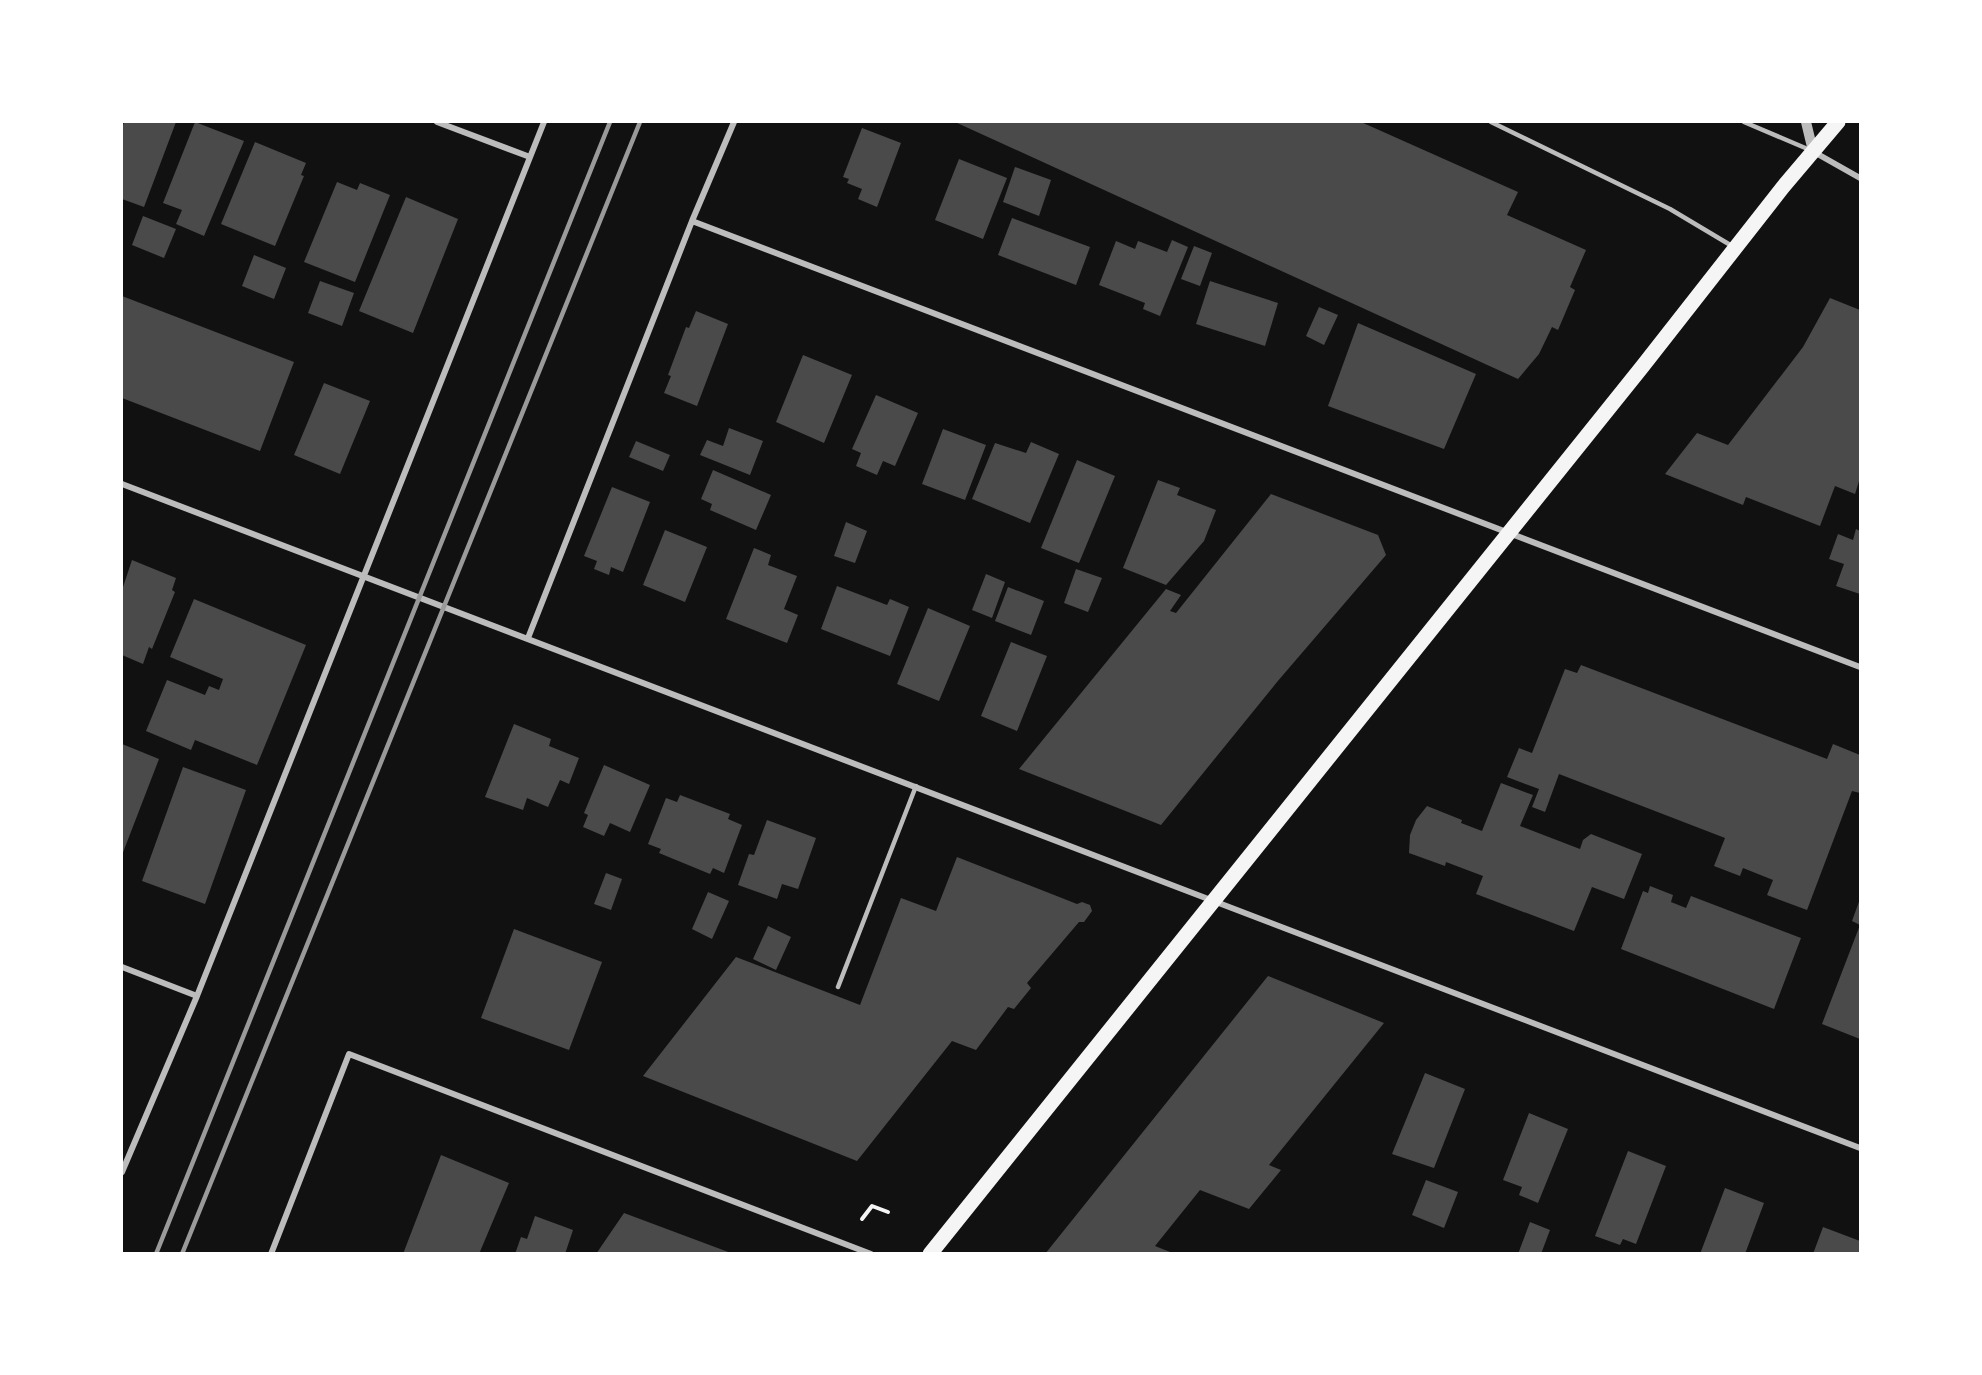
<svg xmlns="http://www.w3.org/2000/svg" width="1982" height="1375" font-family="'Source Serif 4',serif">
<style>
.building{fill:#4a4a4a}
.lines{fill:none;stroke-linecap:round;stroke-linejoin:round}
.path{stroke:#f5f5f5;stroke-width:4}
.service{stroke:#bcbcbc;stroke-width:4.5}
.minor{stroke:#bcbcbc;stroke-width:6}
.tertiary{stroke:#bcbcbc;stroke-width:10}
.primary{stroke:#f5f5f5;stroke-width:15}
.rail{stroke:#9a9a9a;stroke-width:4.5}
</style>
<rect width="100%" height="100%" fill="#111"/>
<path class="building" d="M124,122H176L144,207L122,199V129Z
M195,122L244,141L204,236L176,224L182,210L163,203Z
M955,122H1361L1518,192L1507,215L1586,250L1570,287L1575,290L1558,330L1552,327L1539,354L1518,379Z
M862,128L901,143L877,207L858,199L862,189L847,183L849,179L843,177Z
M255,142L306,163L301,175L304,176L275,246L221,224Z
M959,159L1007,178L983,239L935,220Z
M1015,167L1051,180L1039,216L1003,202Z
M337,182L357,190L360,183L390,195L355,282L304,262Z
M406,197L458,219L413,333L359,311Z
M143,216L176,229L164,258L132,245Z
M1012,218L1090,247L1076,285L998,255Z
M1172,240L1188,247L1160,316L1143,309L1145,303L1099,285L1116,241L1135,249L1138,241L1167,252Z
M1194,246L1212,253L1200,286L1181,279Z
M254,255L286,268L274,299L242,286Z
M320,281L354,293L342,326L308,313Z
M1210,281L1278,303L1265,346L1196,324Z
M122,296L294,362L260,451L122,398Z
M1830,298L1860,310V478L1855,494L1835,486L1820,526L1746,497L1743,505L1665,474L1697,433L1728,445L1803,347Z
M1319,307L1338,315L1324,345L1306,336Z
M696,311L728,324L697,406L664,393L671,376L668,375L686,327L689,328Z
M1358,323L1476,374L1444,449L1328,406Z
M803,355L852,375L824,443L776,422Z
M324,383L370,401L340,474L294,455Z
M876,395L918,413L895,466L883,461L877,475L856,466L861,453L852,449Z
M729,428L763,441L750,475L700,455L707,440L723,446Z
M943,429L986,445L965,500L922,484Z
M636,441L670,455L663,471L629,457Z
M1031,442L1059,454L1030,523L972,499L995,443L1026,453Z
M1077,460L1115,476L1079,563L1041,548Z
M713,470L771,495L756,530L710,510L712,504L701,499Z
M1158,480L1180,488L1177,495L1216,510L1204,541L1166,585L1123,568Z
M612,487L650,502L623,572L611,567L609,575L594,569L597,561L584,556Z
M1271,494L1378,535L1386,555L1277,682L1161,825L1019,769L1166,589L1181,595L1170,611L1176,613Z
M846,522L867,531L855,563L834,556Z
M1856,529L1860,531V594L1836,586L1844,564L1829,559L1838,534L1853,540Z
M665,530L707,547L685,602L643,585Z
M754,548L771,555L768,565L797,576L784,609L798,615L787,643L726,619Z
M132,560L176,578L172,590L175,592L152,649L149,647L143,664L122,655V590Z
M1076,569L1102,578L1088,612L1064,603Z
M986,574L1005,582L992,618L972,610Z
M837,586L887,605L890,599L909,607L890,656L821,629Z
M1008,587L1044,601L1031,635L995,621Z
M194,599L306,645L257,765L195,740L191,750L146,731L167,680L205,695L209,686L219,690L223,679L170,657Z
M928,608L970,626L939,701L897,684Z
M1011,642L1047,656L1017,731L981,716Z
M1581,665L1827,759L1833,744L1860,755V793L1852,791L1807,910L1767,895L1773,880L1743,868L1740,876L1714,866L1725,838L1559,774L1545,812L1532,807L1539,789L1507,777L1519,748L1532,753L1565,669L1577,673Z
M514,724L551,739L549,746L579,758L569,784L560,780L548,807L527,798L523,810L485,797Z
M122,744L159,759L122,855Z
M604,765L650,785L630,832L610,823L604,836L583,827L588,815L584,813Z
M183,767L246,790L205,904L142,881Z
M1501,783L1533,795L1520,826L1580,849L1583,840L1591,834L1642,854L1624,899L1592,887L1574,931L1476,894L1483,876L1446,862L1445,866L1409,853L1410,835L1416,820L1427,806L1462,820L1461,823L1482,831Z
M680,795L730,814L728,819L742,825L724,873L713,868L710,874L659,853L661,849L648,844L666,798L677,802Z
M767,820L816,838L798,889L782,884L777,899L738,885L749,854L754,855Z
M957,857L1077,904L1082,902L1090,905L1092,911L1084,922H1079L1027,983L1031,988L1014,1009L1008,1007L976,1050L952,1041L857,1161L643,1076L736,957L860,1005L901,898L936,911Z
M606,873L622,879L611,910L594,904Z
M1650,886L1673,895L1671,902L1686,908L1691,896L1801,938L1774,1009L1621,949L1643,891L1648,893Z
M708,892L729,901L712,939L692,929Z
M1860,899V925L1852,921Z
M1860,925V1039L1822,1024Z
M768,926L791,937L776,970L753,959Z
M514,929L602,962L569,1050L481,1018Z
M1268,976L1384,1023L1269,1165L1281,1170L1249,1209L1200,1190L1155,1246L1175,1254H1045Z
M1425,1073L1465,1089L1434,1168L1392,1154Z
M1529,1113L1568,1129L1538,1203L1519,1195L1522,1187L1503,1180Z
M1628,1151L1666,1166L1636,1244L1623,1239L1620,1245L1595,1236Z
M441,1155L509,1183L479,1254H403Z
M1426,1180L1458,1192L1444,1228L1412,1215Z
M1725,1188L1764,1203L1745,1254H1700Z
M624,1213L731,1253V1254H596Z
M535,1216L573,1230L565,1254H515L521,1237L527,1239Z
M1530,1222L1550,1230L1541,1254H1518Z
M1823,1227L1860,1241L1859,1254H1813Z"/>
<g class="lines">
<path class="path" d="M862,1219L872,1206L888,1212"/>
<path class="service" d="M1491,122L1670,209L1732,246
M1744,122L1810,150
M838,987L916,786"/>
<path class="minor" d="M437,122L530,157
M1814,152L1860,178
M692,221L1860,667
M122,484L1860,1148
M528,638L692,221L734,122
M122,967L197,996
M122,1172L197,996L544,122
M271,1254L349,1054L871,1254"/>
<path class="tertiary" d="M1806,122L1813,151"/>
<path class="primary" d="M930,1254L1642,367L1783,187L1838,122"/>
<path class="rail" d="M156,1254L610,122
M182,1254L640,122"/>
</g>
<rect width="1982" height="1375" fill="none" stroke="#ffffff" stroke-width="246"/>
</svg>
